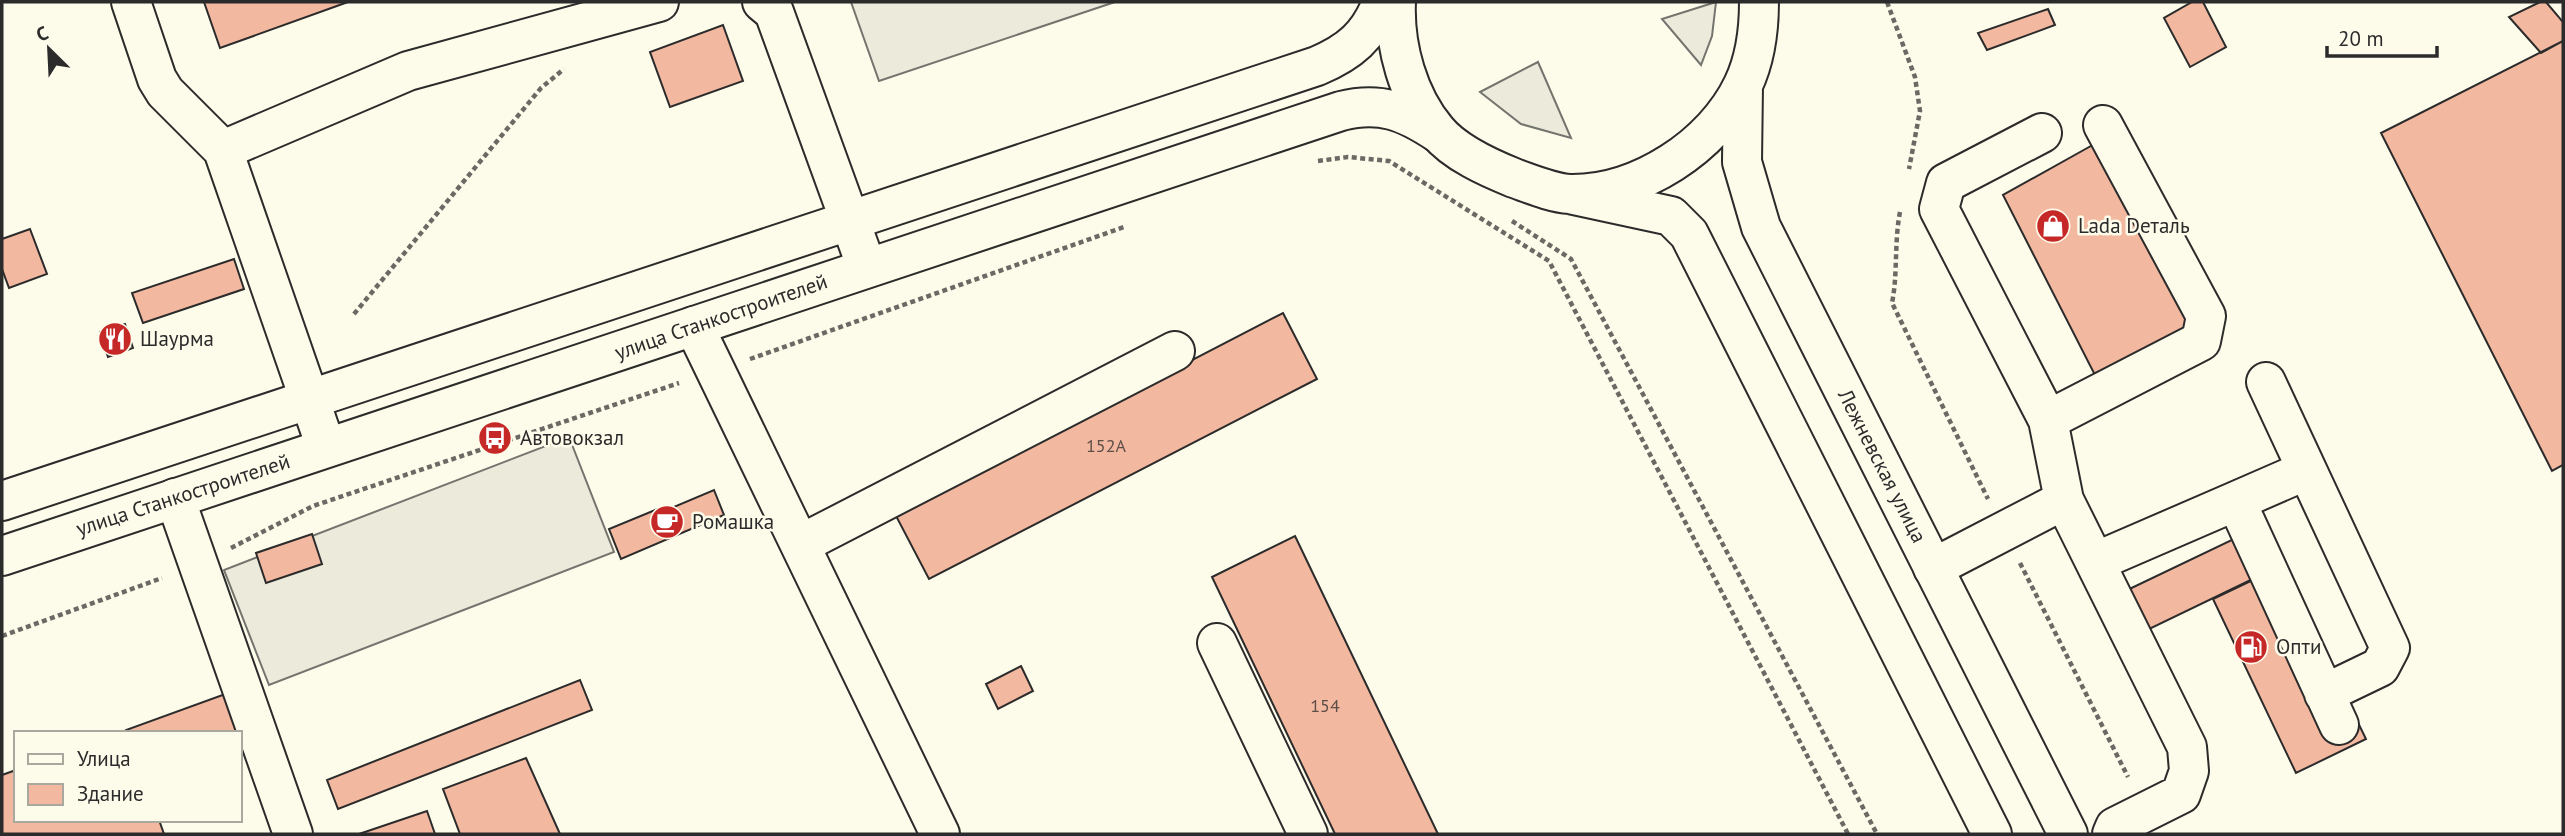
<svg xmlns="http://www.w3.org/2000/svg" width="2565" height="836" font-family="'PT Sans',sans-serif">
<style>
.green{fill:#ecebdb;stroke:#74746e;stroke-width:2}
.parking{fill:#eceadb;stroke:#74746e;stroke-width:2}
.building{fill:#f2b8a0;stroke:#2b2b2b;stroke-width:2}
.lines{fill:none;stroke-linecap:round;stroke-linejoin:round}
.minor-casing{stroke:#2b2b2b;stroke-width:42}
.major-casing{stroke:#2b2b2b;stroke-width:42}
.highway-casing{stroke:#2b2b2b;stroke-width:42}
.path{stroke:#6a6964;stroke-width:4.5;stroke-dasharray:5 3.5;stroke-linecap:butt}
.minor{stroke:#fdfbea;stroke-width:38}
.major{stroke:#fdfbea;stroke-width:38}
.highway{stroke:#fdfbea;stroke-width:38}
.labels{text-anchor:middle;stroke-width:5;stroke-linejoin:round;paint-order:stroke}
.number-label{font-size:18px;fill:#5d4e48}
.poi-label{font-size:21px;fill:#2b2b2b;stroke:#fdfbea;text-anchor:start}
.street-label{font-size:21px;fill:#2b2b2b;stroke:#fdfbea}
</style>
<rect width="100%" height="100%" fill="#fdfbea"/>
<path class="green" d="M1716,2L1712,36L1701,65L1662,19Z
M1538,62L1571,138L1521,124L1480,92Z"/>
<path class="parking" d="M851,2H1115L879,81Z
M569,437L614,552L269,685L224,570Z"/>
<path class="building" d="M204,2H348L220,48Z
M2192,2H2203L2226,47L2190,67L2164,18Z
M2540,2H2546L2563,22V41L2541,53L2509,17Z
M2048,9L2055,25L1987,50L1978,33Z
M723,25L743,81L670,107L650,52Z
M2563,41V465L2552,471L2381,133Z
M2098,142L2196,330L2098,381L2003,195Z
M30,229L47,274L9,288L2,269V239Z
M234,259L244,289L143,323L132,293Z
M1283,313L1317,379L929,579L895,514Z
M125,324L133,348L108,357L100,332Z
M714,490L724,515L621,559L609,529L660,508L662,512Z
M312,534L322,564L266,583L256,553Z
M1295,536L1438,834H1335L1212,577Z
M2240,536L2259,576L2141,633L2121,593Z
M2282,566L2366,739L2296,773L2213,599Z
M1021,666L1033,691L998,709L986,684Z
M580,680L592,710L338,809L327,780Z
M228,693L247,746L240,749V733H127L126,730Z
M526,758L560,834H460L443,789Z
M16,770V820H159L164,834H2V775Z
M427,811L435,834H359Z"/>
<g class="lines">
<g class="minor-casing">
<path id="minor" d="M131,2L157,79L165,92L223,150L326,447
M762,2L774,12L867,268
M2042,133L1946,183L1939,209L2048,420L2064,500
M223,150L408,71L659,2
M694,326L940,834
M2266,382L2390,648L2380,667L2324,694
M2048,420L2201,341L2206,316L2103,125
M175,498L293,834
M2236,501L2307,470
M801,544L1175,351
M2095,562L2236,501L2339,725
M1933,568L2064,500L2187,747L2189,771L2181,794L2115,827L2112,834
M1217,643L1308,834"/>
</g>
<g class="major-casing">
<path id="major" d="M2,501L1317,66C1350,52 1369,36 1382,2
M2,556L1341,111C1380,101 1405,111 1438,133"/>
</g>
<g class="highway-casing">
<path id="highway" d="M1396,2C1394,46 1408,97 1437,131C1455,153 1489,168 1514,178C1531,184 1552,193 1570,194C1639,195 1714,146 1743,85C1755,60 1759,29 1759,2
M1743,85L1742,162L1761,227L2068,834
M1569,194L1671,216L1689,234L1992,834"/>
</g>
<path class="path" d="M1887,2L1915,77L1920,111L1909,169
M1318,161L1348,157L1389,161L1549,261L1848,834
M1900,212C1894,243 1898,273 1892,303L1988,499
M1512,221L1571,259L1877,834
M354,314L541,88L564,69
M750,359L1124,227
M231,548L313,506L679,383
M2020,563L2128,777
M2,636L162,578"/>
<use href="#minor" class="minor"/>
<use href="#major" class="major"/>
<use href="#highway" class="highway"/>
</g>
<defs>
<g id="shop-disc" transform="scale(1.75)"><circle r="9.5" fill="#c62828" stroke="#fdfbea"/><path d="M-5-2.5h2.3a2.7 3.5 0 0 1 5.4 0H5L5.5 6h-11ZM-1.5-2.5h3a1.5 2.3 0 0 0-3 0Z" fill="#fff"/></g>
<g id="restaurant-disc" transform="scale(1.75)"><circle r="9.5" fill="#c62828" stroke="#fdfbea"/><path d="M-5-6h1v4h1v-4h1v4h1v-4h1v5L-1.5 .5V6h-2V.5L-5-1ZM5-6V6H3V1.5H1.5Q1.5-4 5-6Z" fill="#fff"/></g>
<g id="bus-disc" transform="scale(1.75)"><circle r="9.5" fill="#c62828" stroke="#fdfbea"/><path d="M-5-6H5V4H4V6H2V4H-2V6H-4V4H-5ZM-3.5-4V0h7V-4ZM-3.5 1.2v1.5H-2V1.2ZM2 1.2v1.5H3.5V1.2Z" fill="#fff"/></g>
<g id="cafe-disc" transform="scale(1.75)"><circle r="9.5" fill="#c62828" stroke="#fdfbea"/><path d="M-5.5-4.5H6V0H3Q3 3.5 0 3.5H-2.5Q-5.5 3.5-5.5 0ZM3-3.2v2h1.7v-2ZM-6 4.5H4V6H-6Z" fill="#fff"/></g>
<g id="fuel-disc" transform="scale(1.75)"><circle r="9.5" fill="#c62828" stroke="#fdfbea"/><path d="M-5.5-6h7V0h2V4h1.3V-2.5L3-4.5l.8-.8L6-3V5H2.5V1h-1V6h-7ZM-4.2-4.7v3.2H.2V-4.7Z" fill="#fff"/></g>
</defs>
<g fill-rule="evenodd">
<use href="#shop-disc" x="2053" y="226"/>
<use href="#restaurant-disc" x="115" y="339"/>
<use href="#bus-disc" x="495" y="438"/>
<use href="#cafe-disc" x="667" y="522"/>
<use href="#fuel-disc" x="2251" y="647"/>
</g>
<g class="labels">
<g class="number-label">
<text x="1106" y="452">152А</text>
<text x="1325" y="712">154</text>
</g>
<g class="poi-label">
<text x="2078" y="233">Lada Dеталь</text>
<text x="140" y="346">Шаурма</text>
<text x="520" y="445">Автовокзал</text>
<text x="692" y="529">Ромашка</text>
<text x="2276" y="654">Опти</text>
</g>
<g class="street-label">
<text transform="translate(721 317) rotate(-19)" y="7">улица Станкостроителей</text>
<text transform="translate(1882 466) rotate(63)" y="7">Лежневская улица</text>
<text transform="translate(183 495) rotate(-18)" y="7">улица Станкостроителей</text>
</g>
</g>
<rect width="2565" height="836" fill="none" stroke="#2b2b2b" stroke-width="7"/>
<rect x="14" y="731" width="228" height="91" fill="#fdfbea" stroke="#a9a89e" stroke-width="2"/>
<rect x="28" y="754" width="35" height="10" fill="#fdfbea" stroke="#a9a89e" stroke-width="2"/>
<text x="77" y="766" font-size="21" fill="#2b2b2b">Улица</text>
<rect x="28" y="784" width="35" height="21" fill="#f2b8a0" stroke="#a9a89e" stroke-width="2"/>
<text x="77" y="801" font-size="21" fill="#2b2b2b">Здание</text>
<g transform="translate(49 49) rotate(336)" stroke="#fdfbea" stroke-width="5" paint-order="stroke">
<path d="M0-5L12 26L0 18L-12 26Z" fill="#2b2b2b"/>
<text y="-10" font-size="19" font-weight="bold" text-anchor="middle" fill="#2b2b2b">С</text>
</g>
<path d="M2327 46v10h110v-10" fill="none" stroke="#2b2b2b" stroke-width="3.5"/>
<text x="2338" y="46" font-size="21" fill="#2b2b2b" stroke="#fdfbea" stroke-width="5" paint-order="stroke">20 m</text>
</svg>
